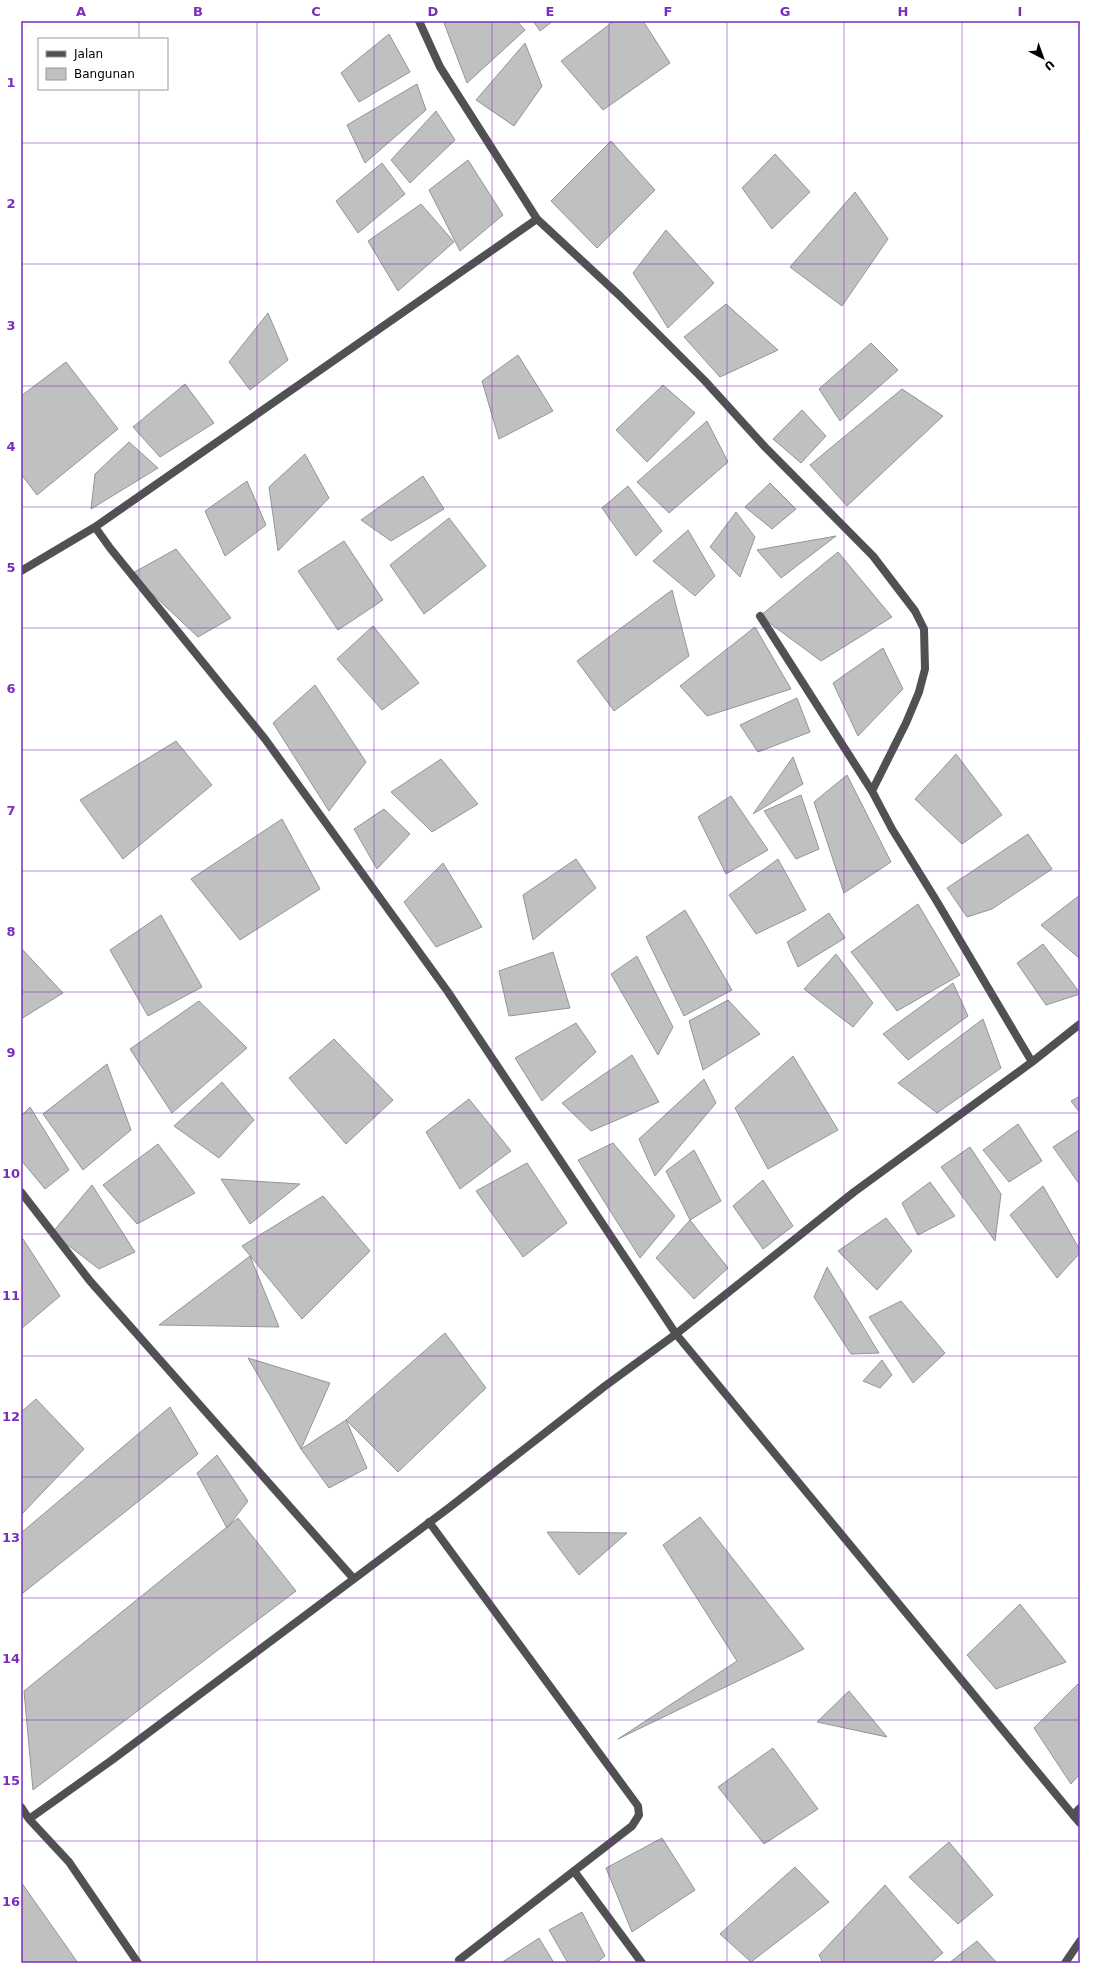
<svg xmlns="http://www.w3.org/2000/svg" width="1101" height="1984" font-family="'DejaVu Sans',sans-serif">
<style>
.building{fill:#c0c0c0;stroke:#959595}
.lines{fill:none;stroke-linecap:round;stroke-linejoin:round}
.street{stroke:#515151;stroke-width:8}
.grid{fill:none;stroke:#7b2cbf;stroke-width:1;stroke-opacity:0.55}
.neatline{fill:none;stroke:#7b2cbf;stroke-width:1.5}
.grid-label{font-size:13px;text-anchor:middle;font-weight:bold;fill:#7b2cbf}
</style>
<rect width="100%" height="100%" fill="#fff"/>
<path class="building" d="M447,21H517L525,30L467,83L444,23Z
M533,21H553L540,31Z
M614,21H643L670,63L603,110L561,61Z
M389,34L410,72L359,102L341,73Z
M525,43L542,86L514,126L476,100Z
M417,84L426,110L365,163L347,125Z
M436,111L455,140L410,183L391,160Z
M611,141L655,190L597,248L551,201Z
M775,154L810,192L772,229L742,188Z
M468,160L503,215L460,251L429,190Z
M382,163L405,194L358,233L336,201Z
M855,192L888,239L842,306L790,267Z
M421,204L454,242L398,291L368,241Z
M666,230L714,283L668,328L633,273Z
M726,304L778,350L720,377L684,337Z
M268,313L288,360L250,390L229,362Z
M871,343L898,370L840,421L819,389Z
M518,355L553,411L499,439L482,381Z
M66,362L118,429L37,495L21,474V396Z
M185,384L214,423L160,457L133,427Z
M663,385L695,413L647,462L616,430Z
M902,389L943,416L847,506L810,465Z
M802,410L826,436L801,463L773,439Z
M707,421L728,462L669,513L637,482Z
M129,442L158,468L91,509L95,474Z
M305,454L329,498L278,551L269,487Z
M423,476L444,509L391,541L361,520Z
M247,481L266,525L225,556L205,511Z
M770,483L796,509L772,529L745,507Z
M628,486L662,531L636,556L602,508Z
M736,512L755,537L740,577L710,547Z
M449,518L486,566L424,614L390,565Z
M688,530L715,576L695,596L653,561Z
M836,536L781,578L757,550Z
M344,541L383,600L338,630L298,571Z
M176,549L231,618L198,637L131,574Z
M838,552L892,617L821,661L760,616Z
M672,590L689,656L614,711L577,661Z
M373,626L419,683L382,710L337,659Z
M755,627L791,689L707,716L680,686Z
M883,648L903,689L858,736L833,683Z
M315,685L366,762L329,811L273,723Z
M797,698L810,732L758,752L740,725Z
M176,741L212,785L123,859L80,800Z
M956,754L1002,815L962,844L915,799Z
M793,757L803,784L753,814Z
M441,759L478,804L432,832L391,792Z
M847,775L891,862L844,893L814,802Z
M801,795L819,849L796,859L764,811Z
M731,796L768,850L726,874L698,817Z
M384,809L410,834L377,869L354,829Z
M282,819L320,889L240,940L191,879Z
M1028,834L1052,869L992,909L967,917L947,888Z
M576,859L596,888L533,940L523,895Z
M778,859L806,910L756,934L729,895Z
M443,863L482,927L436,947L404,902Z
M1080,895V959L1041,925Z
M918,904L960,975L897,1011L851,952Z
M685,910L732,990L684,1016L646,937Z
M829,913L845,938L798,967L787,942Z
M161,915L202,987L148,1016L110,950Z
M1043,944L1080,993V994L1046,1005L1017,963Z
M21,948L63,993L21,1019Z
M553,952L570,1008L509,1016L499,971Z
M836,954L873,1003L853,1027L804,989Z
M637,956L673,1027L658,1055L611,974Z
M953,983L968,1016L908,1060L883,1034Z
M728,1000L760,1034L703,1070L689,1021Z
M199,1001L247,1048L172,1113L130,1049Z
M983,1019L1001,1068L937,1113L898,1083Z
M576,1023L596,1052L542,1101L515,1058Z
M334,1039L393,1100L346,1144L289,1078Z
M632,1055L659,1102L591,1131L562,1103Z
M793,1056L838,1130L768,1169L735,1108Z
M107,1064L131,1130L83,1170L43,1114Z
M704,1079L716,1103L655,1176L639,1139Z
M222,1082L254,1120L219,1158L174,1126Z
M1080,1096V1113L1071,1101Z
M469,1099L511,1151L460,1189L426,1132Z
M30,1107L69,1170L45,1189L21,1160V1116Z
M1018,1124L1042,1161L1009,1182L983,1150Z
M1079,1130L1080,1132V1185L1053,1147Z
M613,1143L675,1216L640,1258L578,1160Z
M158,1144L195,1193L137,1224L103,1185Z
M970,1147L1001,1194L995,1241L941,1167Z
M694,1150L721,1201L690,1220L666,1171Z
M527,1163L567,1223L523,1257L476,1191Z
M221,1179L300,1184L250,1224Z
M763,1180L793,1226L763,1249L733,1206Z
M930,1182L955,1216L918,1235L902,1203Z
M92,1185L135,1252L99,1269L52,1233Z
M1043,1186L1080,1250V1253L1057,1278L1010,1215Z
M323,1196L370,1251L302,1319L242,1246Z
M886,1218L912,1251L877,1290L838,1251Z
M690,1220L728,1268L694,1299L656,1258Z
M21,1236L60,1296L21,1329Z
M250,1256L279,1327L159,1325Z
M827,1267L879,1353L851,1354L814,1297Z
M901,1301L945,1353L913,1383L869,1317Z
M445,1333L486,1388L398,1472L346,1420Z
M248,1358L330,1383L301,1449Z
M882,1360L892,1375L880,1388L863,1381Z
M36,1399L84,1449L21,1515V1412Z
M170,1407L198,1454L23,1593L21,1590V1533Z
M346,1420L367,1468L329,1488L301,1449Z
M217,1455L248,1501L227,1528L197,1473Z
M700,1517L804,1649L618,1739L737,1661L663,1545Z
M238,1518L296,1591L33,1790L24,1691Z
M547,1532L627,1533L579,1575Z
M1020,1604L1066,1662L996,1689L967,1655Z
M1078,1684L1080,1686V1774L1071,1784L1034,1728Z
M849,1691L887,1737L817,1722Z
M773,1748L818,1809L764,1844L718,1787Z
M662,1838L695,1890L632,1932L606,1868Z
M949,1842L993,1895L958,1924L909,1877Z
M795,1867L829,1902L751,1962L720,1934Z
M21,1882L78,1963H21Z
M885,1885L943,1953L930,1963H823L819,1955Z
M582,1912L605,1956L596,1963H568L549,1930Z
M539,1938L554,1963H501Z
M977,1941L997,1963H949Z"/>
<g class="lines">
<path class="street" d="M419,21L440,67L537,219L620,296L705,381L765,447L873,556L915,611L924,629L925,669L919,692L906,723L872,791L892,829L936,900L1032,1062
M95,527L110,548L265,739L448,992L676,1334L1073,1815
M21,571L95,527L537,219
M760,616L872,791
M21,1192L90,1281L353,1578
M429,1522L638,1806L639,1815L632,1826L574,1871L642,1963
M21,1807L29,1819L112,1760L450,1507L605,1386L676,1334L854,1192L1032,1062L1080,1024
M1080,1808L1073,1815L1080,1823
M29,1819L69,1862L138,1963
M459,1960L574,1871
M1065,1963L1080,1941"/>
</g>
<path class="grid" d="M139,21V39M257,21V1963M374,21V1963M492,21V1963M609,21V1963M727,21V1963M844,21V1963M962,21V1963M139,89V1963M21,143H1080M21,264H1080M21,386H1080M21,507H1080M21,628H1080M21,750H1080M21,871H1080M21,992H1080M21,1113H1080M21,1234H1080M21,1356H1080M21,1477H1080M21,1598H1080M21,1720H1080M21,1841H1080"/>
<rect width="1101" height="1984" fill="none" stroke="#ffffff" stroke-width="44"/>
<rect x="38" y="38" width="130" height="52" fill="#ffffff" stroke="#999999"/>
<rect x="46" y="51" width="20" height="6" fill="#515151" stroke="#999999"/>
<text x="74" y="58" font-size="12" fill="#000000">Jalan</text>
<rect x="46" y="68" width="20" height="12" fill="#c0c0c0" stroke="#999999"/>
<text x="74" y="78" font-size="12" fill="#000000">Bangunan</text>
<g transform="translate(1043 58) rotate(139)" stroke="#ffffff" stroke-width="3" paint-order="stroke">
<path d="M0-3L7 15L0 10L-7 15Z" fill="#000000"/>
<text y="-6" font-size="11" font-weight="bold" text-anchor="middle" fill="#000000">U</text>
</g>
<rect x="22" y="22" width="1057" height="1940" class="neatline"/>
<g class="grid-label">
<text x="81" y="16">A</text>
<text x="198" y="16">B</text>
<text x="316" y="16">C</text>
<text x="433" y="16">D</text>
<text x="550" y="16">E</text>
<text x="668" y="16">F</text>
<text x="785" y="16">G</text>
<text x="903" y="16">H</text>
<text x="1020" y="16">I</text>
<text x="11" y="87">1</text>
<text x="11" y="208">2</text>
<text x="11" y="330">3</text>
<text x="11" y="451">4</text>
<text x="11" y="572">5</text>
<text x="11" y="693">6</text>
<text x="11" y="815">7</text>
<text x="11" y="936">8</text>
<text x="11" y="1057">9</text>
<text x="11" y="1178">10</text>
<text x="11" y="1300">11</text>
<text x="11" y="1421">12</text>
<text x="11" y="1542">13</text>
<text x="11" y="1663">14</text>
<text x="11" y="1785">15</text>
<text x="11" y="1906">16</text>
</g>
</svg>
